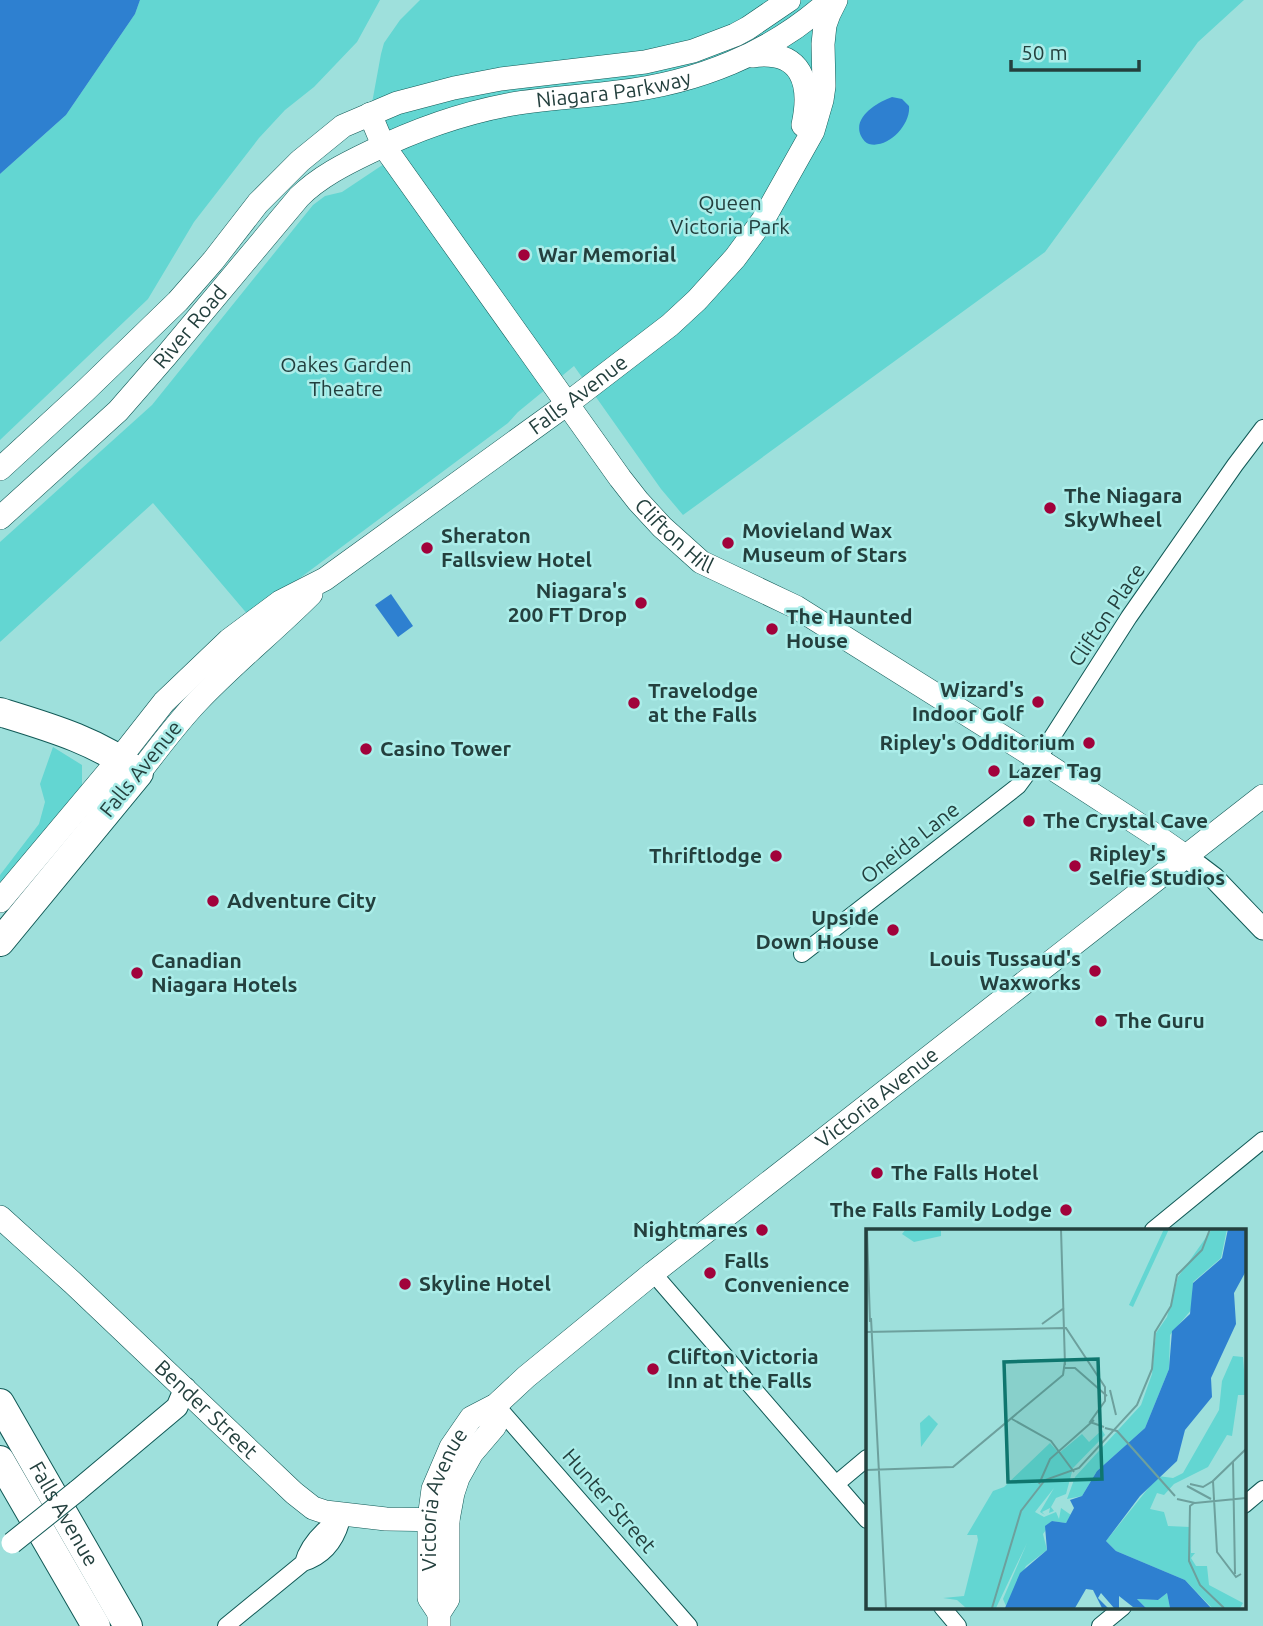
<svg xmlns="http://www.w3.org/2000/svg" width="1263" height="1626" font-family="Ubuntu,sans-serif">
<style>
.green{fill:#63d6d2}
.water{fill:#2e80d0}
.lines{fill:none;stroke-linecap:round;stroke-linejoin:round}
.minor-casing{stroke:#115956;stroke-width:18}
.tertiary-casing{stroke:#115956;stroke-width:23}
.secondary-casing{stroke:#115956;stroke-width:24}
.trunk-casing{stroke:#115956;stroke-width:30}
.minor{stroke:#fff;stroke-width:16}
.tertiary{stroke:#fff;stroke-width:21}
.secondary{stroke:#fff;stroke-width:23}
.trunk{stroke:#fff;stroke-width:28}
.tertiary-bridge-casing{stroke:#115956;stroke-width:23;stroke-linecap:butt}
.tertiary-bridge{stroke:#fff;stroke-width:21}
.poi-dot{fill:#a1023b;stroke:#abede9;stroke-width:2.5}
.labels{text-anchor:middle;stroke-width:5;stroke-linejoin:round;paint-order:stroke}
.street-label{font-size:21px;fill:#24403e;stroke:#abede9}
.park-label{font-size:21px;fill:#223f3e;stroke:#abede9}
.poi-label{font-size:21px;font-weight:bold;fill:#24403e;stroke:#abede9;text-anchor:start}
.inset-road{fill:none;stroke:#6da09d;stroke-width:2}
.view{fill:#0f766e;fill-opacity:0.15;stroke:#0f766e;stroke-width:3.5}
.inset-edge{fill:none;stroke:#24403e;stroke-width:3.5}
</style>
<rect width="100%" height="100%" fill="#9ee0dc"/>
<path class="green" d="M140,0H380L357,42L314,87L285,110L259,138L194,222L148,299L0,440V174L66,115L135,14Z
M420,0H1244L1198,42L1045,252L683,515L661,489L574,366L518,412L508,423L249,616L153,503L0,642V542L152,405L313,205L325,196L342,192L387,162L370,114L381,54L384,43L400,20Z
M53,747L82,765V789L0,892V875L39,824L45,802L40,784Z"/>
<path class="water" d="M0,0H140L135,14L66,115L0,174Z
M892,97L902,99L909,106C911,125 888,149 869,144C866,143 863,140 861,136C852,117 878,102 892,97Z
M391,594L413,626L398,637L375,605Z"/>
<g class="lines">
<g class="minor-casing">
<path id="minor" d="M802,954L1018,786L1038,759L1129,617L1235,465L1263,428
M1153,1230L1263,1140
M653,1273L867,1520
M496,1405L689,1626
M836,1484L867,1458
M1244,1505L1263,1489
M303,1563C308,1543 327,1526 343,1515
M942,1607L958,1626
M226,1626L303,1563C326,1556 338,1538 343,1515
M1100,1626L1123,1607"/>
</g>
<g class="tertiary-casing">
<path id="tertiary" d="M1185,856L1214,878L1263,929
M77,1491L177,1407L185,1388"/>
</g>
<g class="secondary-casing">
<g id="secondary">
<path d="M752,56C802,49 812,83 803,125"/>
<path id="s1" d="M370,114L383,145L620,478L638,501L662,527L701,562L796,607L1038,759L1155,835L1185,856"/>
<path d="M0,469L86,390L178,301L213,261L258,203L300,161L343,126L397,103L454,88L501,79L645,62L693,51L735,35L748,28L789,0"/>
<path id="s2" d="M0,518L118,411L166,356L299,197C319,177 345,164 370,152C413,131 460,114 507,105C543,98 581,97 618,92C696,83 771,54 830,0"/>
<path d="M139,773C158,749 176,724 197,702C233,664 274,631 311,594"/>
<path id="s3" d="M0,901L120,758L164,702L229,640L280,602L325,579L567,404L670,325L697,300L735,258L763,220L813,131L822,100L824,86L823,44L825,25L829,14L836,0"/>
<path id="s4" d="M0,1217L73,1283L294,1493L313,1508L325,1512L386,1519L448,1520"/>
<path id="s5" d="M439,1613L429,1598V1519L433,1489L451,1447L471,1418L496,1405L526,1377L653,1273L1263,796"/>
<path d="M439,1626V1613L448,1599V1520L453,1493L458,1478L472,1453L495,1426L496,1405"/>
</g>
</g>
<g class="trunk-casing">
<g id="trunk">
<path d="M0,712C49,727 98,741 139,773L0,942"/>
<path id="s6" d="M0,1403L128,1626"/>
<path d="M0,1460L96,1626"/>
</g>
</g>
<use href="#minor" class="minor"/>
<use href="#tertiary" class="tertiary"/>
<use href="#secondary" class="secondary"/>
<use href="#trunk" class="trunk"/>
<g class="tertiary-bridge-casing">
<path id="tertiary-bridge" d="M12,1543L77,1491"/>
</g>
<use href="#tertiary-bridge" class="tertiary-bridge"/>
</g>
<g class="poi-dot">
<circle cx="524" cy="255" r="7"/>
<circle cx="1050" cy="508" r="7"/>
<circle cx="728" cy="543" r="7"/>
<circle cx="427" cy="548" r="7"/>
<circle cx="641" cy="603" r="7"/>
<circle cx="772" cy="629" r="7"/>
<circle cx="1038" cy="702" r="7"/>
<circle cx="634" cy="703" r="7"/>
<circle cx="1089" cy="743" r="7"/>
<circle cx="366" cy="749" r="7"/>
<circle cx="994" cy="771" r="7"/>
<circle cx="1029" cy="821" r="7"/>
<circle cx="776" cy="856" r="7"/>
<circle cx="1075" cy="866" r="7"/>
<circle cx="213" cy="901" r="7"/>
<circle cx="893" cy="930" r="7"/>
<circle cx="1095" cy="971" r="7"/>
<circle cx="137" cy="973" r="7"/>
<circle cx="1101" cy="1021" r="7"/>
<circle cx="877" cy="1173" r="7"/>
<circle cx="1066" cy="1210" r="7"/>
<circle cx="762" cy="1230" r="7"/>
<circle cx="710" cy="1273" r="7"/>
<circle cx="405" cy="1284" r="7"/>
<circle cx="653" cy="1369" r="7"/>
</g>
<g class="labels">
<g class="street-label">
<text dy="7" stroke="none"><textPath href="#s2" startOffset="777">Niagara Parkway</textPath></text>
<text dy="7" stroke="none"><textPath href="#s2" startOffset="270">River Road</textPath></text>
<text dy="7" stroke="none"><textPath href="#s3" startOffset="775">Falls Avenue</textPath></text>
<text dy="7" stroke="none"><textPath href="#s1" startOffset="522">Clifton Hill</textPath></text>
<text transform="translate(1107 615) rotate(-56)" y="7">Clifton Place</text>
<text transform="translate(141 769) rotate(-51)" y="7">Falls Avenue</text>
<text transform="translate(910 843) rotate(-38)" y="7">Oneida Lane</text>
<text dy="7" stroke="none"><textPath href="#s5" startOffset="726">Victoria Avenue</textPath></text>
<text dy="7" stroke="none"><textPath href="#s4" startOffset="282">Bender Street</textPath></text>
<text transform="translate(609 1501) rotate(49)" y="7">Hunter Street</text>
<text dy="7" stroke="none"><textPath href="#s5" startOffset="119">Victoria Avenue</textPath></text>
<text dy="7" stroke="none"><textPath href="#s6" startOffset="128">Falls Avenue</textPath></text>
</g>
<g class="park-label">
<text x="730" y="210">Queen<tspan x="730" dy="24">Victoria Park</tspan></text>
<text x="346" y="372">Oakes Garden<tspan x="346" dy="24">Theatre</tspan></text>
</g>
<g class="poi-label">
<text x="538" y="262">War Memorial</text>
<text x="1064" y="503">The Niagara<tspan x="1064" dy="24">SkyWheel</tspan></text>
<text x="742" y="538">Movieland Wax<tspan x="742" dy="24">Museum of Stars</tspan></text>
<text x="441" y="543">Sheraton<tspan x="441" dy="24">Fallsview Hotel</tspan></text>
<text x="627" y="598" text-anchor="end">Niagara's<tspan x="627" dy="24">200 FT Drop</tspan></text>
<text x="786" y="624">The Haunted<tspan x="786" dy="24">House</tspan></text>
<text x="1024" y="697" text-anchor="end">Wizard's<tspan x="1024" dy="24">Indoor Golf</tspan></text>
<text x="648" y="698">Travelodge<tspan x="648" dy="24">at the Falls</tspan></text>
<text x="1075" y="750" text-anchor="end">Ripley's Odditorium</text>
<text x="380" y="756">Casino Tower</text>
<text x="1008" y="778">Lazer Tag</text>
<text x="1043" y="828">The Crystal Cave</text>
<text x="1089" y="861">Ripley's<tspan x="1089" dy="24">Selfie Studios</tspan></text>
<text x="762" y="863" text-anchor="end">Thriftlodge</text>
<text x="227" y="908">Adventure City</text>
<text x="879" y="925" text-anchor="end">Upside<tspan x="879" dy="24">Down House</tspan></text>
<text x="1081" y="966" text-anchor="end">Louis Tussaud's<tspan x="1081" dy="24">Waxworks</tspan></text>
<text x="151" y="968">Canadian<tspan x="151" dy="24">Niagara Hotels</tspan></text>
<text x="1115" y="1028">The Guru</text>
<text x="891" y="1180">The Falls Hotel</text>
<text x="1052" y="1217" text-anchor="end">The Falls Family Lodge</text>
<text x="748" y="1237" text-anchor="end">Nightmares</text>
<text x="724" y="1268">Falls<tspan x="724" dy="24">Convenience</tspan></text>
<text x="419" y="1291">Skyline Hotel</text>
<text x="667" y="1364">Clifton Victoria<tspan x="667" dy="24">Inn at the Falls</tspan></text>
</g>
</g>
<g transform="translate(866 1229)">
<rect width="380" height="380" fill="#9ee0dc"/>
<path d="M40,0H75V7L48,13L36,5ZM298,0H303L267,78L263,76ZM346,0H361L355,29L327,53L326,80L304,106L303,140L279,199L231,242L216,267L201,270L209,248L275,176L286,145L290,104L301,88L312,48ZM367,127L377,128L380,166H372L366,207L361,206L342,238L308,255L298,266L291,264L284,280L298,283L302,297L324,298L325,324H329L325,329L330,337H341L343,356L377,374L374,379H346L319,351L250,322L240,312L292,247L307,249L317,244L353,181L356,152ZM63,186L72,195L55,218L54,194ZM236,201L239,206L207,239L200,265L190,269L185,278L188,282L183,284L184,279L176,283L179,286L174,283L188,259L169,283L178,288L190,283L193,290L195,279L205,286L200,294L186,292L177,305L181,321L160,337L140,377L137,370L161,314L130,379H100L91,371L77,369L98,367L112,311L111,306H101L127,262L138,258L184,214L193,224L216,205L223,213ZM301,364L304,379H280L271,370L292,371Z" fill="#63d6d2"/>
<path d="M362,0H380V42L368,64L370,95L345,149L346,168L319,201L311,232L274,267L240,312L250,322L319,351L345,379H304L301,364L292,371L271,370L280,379L267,378L253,367V379H248L235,364L232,369L242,379H236L227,361L220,360L209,379H139L154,344L181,321L179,297L186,292L200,294L208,279L204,271L216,267L231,242L279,199L303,140L306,102L324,85L327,54L356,29Z" fill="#2e80d0"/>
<path class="inset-road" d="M1,0L4,93M195,0L199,136M5,89L20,379M176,95L198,79M0,103L200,99L239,158V172L224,193L238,198M199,139H209L241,167M244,161L250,186M146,190L185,212L208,243M239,199L251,202L309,267M367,233L369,345M0,241L87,238L197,146L199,132M173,255L184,230L228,191M324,255L337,258L347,252M321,257L345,270M311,270L329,274L380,269M328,274L324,277L323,332L334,356L358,379M375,345L370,348L351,323L347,252L380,220M126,379L155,282L179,251L213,239L271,176L286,140L289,103L305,77L311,46L336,21L344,0"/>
<path class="view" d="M232,130L236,250L142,253L138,133Z"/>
<rect width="380" height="380" class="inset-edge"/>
</g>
<path d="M1011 60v10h128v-10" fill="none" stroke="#24403e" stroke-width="3.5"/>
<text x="1021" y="60" font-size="21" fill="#24403e" stroke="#abede9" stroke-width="5" paint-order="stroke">50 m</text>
</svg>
